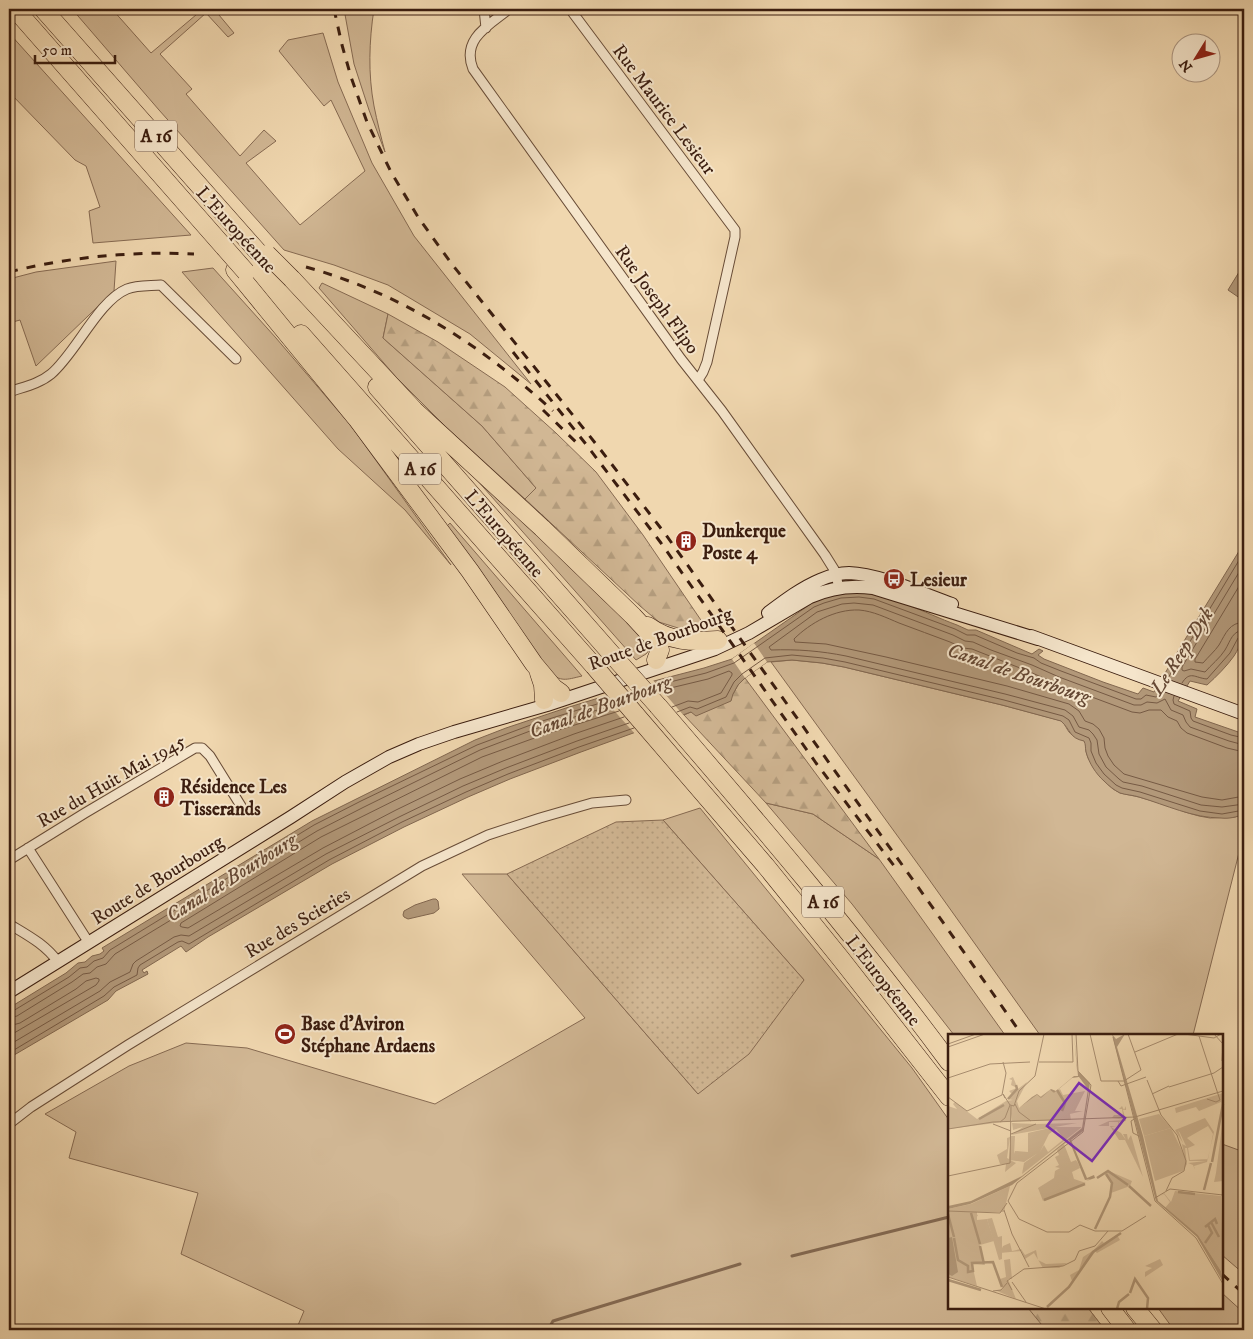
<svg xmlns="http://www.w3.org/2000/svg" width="1253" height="1339" font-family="'IM FELL DW Pica',serif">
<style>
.grass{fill:#d1b794;stroke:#866a52}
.forest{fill:url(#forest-firs);stroke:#866a52}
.garden{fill:url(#garden-dots);stroke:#866a52}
.water{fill:#b29879;stroke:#82674f}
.pier{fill:#f0d7af}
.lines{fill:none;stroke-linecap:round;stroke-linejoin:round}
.shore{stroke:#765a44;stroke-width:1}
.stream{stroke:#82674f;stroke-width:3}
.minor-casing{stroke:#684c37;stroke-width:11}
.secondary-casing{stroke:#3b1d0f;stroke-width:14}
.motorway-casing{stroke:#3b1d0f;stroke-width:19}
.minor{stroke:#f5e5cb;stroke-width:9}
.secondary{stroke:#f5e5cb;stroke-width:12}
.motorway{stroke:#f0d7af;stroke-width:18}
.rail{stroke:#3b1d0f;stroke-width:3;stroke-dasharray:9 9;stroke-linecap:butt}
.motorway-bridge-casing{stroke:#3b1d0f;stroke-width:19;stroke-linecap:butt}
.motorway-bridge{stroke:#f0d7af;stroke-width:18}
.labels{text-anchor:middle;stroke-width:4;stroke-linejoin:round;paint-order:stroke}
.shield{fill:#f5e5cb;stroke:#735947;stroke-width:1}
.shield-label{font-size:18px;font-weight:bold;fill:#3b1d0f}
.street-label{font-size:19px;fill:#3b1d0f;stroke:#f5e5cb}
.poi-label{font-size:19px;font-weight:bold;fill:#3b1d0f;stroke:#f5e5cb;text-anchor:start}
.water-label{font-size:20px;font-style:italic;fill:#654834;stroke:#f5e5cb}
.inset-river{fill:none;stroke:#b29879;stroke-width:2.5}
.inset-road{fill:none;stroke:#a88d6f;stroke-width:1}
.view{fill:#7b2cbf;fill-opacity:0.15;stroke:#7b2cbf;stroke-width:2.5}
.inset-edge{fill:none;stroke:#3b1d0f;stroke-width:2.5}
</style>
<defs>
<pattern id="forest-firs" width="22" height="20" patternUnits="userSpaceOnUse" patternTransform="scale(1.25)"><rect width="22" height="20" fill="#d1b794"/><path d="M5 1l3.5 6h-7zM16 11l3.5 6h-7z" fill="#b49d7e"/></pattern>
<pattern id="garden-dots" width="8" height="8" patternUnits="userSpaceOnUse" patternTransform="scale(1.25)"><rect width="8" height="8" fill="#d1b794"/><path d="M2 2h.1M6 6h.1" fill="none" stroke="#b49d7e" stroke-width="1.8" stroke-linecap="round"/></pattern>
</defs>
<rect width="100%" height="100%" fill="#f0d7af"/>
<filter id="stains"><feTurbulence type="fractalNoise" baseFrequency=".004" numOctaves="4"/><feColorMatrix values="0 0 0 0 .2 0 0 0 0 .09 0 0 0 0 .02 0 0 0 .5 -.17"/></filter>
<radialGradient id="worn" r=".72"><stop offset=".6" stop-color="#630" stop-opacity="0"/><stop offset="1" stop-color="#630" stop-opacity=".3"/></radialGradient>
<path class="grass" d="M72,9H112L151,53L203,9H214L234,33L228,37L206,13L160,54L192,89L186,94L240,156L264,130L276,141L246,163L300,225L365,171L331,100L324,106L279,51L288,40L323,33L338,82L372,163L414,236L531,384L470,334L388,285L334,265L284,250L159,110Z
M344,9H374C369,41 368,74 374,106C377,121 381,137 385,152L369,110L354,64Z
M9,33L191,235L93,243L89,211L100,207L86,166L75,160L9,92Z
M116,261L114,291L36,366L20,320L9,323V279L36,272Z
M213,268L276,338L352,427L451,565L405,510L338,449L182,272Z
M322,283L388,314L383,338L482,426L536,488L525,499L446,427L396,377L319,288Z
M446,445L568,560L652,647L646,654L636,660Z
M450,523L582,676C565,680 562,682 548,672L445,528Z
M792,660L822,663L844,667L1002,705L1062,721C1065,724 1066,728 1069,732C1072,736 1080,739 1084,740L1086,743V751L1088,758L1104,781L1113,789L1120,793L1139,797L1173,807L1185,812L1199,816L1210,818L1235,817L1244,814V833L1193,1035H1040L923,871L771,662Z
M766,803L813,814L879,859L1005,1035H954L852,904Z
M700,808L912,1068L949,1120V1308H1088L1105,1330H296L304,1311L181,1254L198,1193L69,1158L76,1132L45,1114L129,1066L186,1043L247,1048L435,1104L585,1018L462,874H507L698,1094L804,980L663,820Z
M1222,1144L1244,1152V1274L1222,1255Z
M1222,1293L1244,1313V1330H1174L1158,1308H1222Z"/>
<path class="forest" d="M388,314L438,342L505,387L556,433L596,472L643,535L707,629L678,628L659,622L640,606L525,499L536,488L482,426L383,338Z
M745,678L879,859L813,814L766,803L684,715L733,694L738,685Z
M1028,1308H1088L1105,1330H1046Z"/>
<path class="garden" d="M663,820L804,980L749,1054L698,1094L507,874L616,822Z"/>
<path class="water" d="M1244,264V301L1228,290Z
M1244,543V639C1240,644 1238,650 1234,656C1227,666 1216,677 1207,685L1190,681L1178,701L1197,709L1195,717L1244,734V814C1237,817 1229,819 1221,818C1193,818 1166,805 1139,797C1133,795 1126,795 1120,793C1114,790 1109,786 1104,781C1096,774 1089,763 1086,752C1085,747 1086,745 1084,741C1069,738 1071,730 1061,721L1002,705L844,667L822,663L792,660L767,662L745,678L738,685L733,694L731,701L696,716L691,712L581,752L510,779L468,797L404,827L332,864L208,937L186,952L181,946L142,970L144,973L147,971L148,974L116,991L108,1000L9,1058V1008L66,973L78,963L85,962L92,956L100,954L104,951L102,948L312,821L475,740L506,728L566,708L654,681L704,668L732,659L812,603C825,597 839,592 853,592C888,592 924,613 957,625L968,630H976L1032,654L1039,649L1043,651L1038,655L1044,659L1103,682L1138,694L1143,688L1154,692L1181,646Z
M433,899H436L438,901L439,909L434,913L408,919L404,917L403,915L404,911L415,905Z"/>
<path class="pier" d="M754,643L767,662L745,678L732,659Z
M652,679L685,717L636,735L600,695Z"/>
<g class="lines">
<path class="shore" d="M1244,564L1182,667V670L1184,671L1191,669L1205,672C1211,665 1220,658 1225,650C1231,640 1232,631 1244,630
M1244,578L1197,656L1195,659V662L1203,663C1208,657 1215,651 1219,645C1226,633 1229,623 1244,622
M1168,678L1244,552
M1182,683C1190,670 1195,678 1207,679L1230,653L1238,638L1244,636
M654,686L706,673L734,663L814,607L824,603L841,598L859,597L874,599L955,629L967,635H975L1017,653L1034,658L1041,663L1061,671L1136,699H1141L1146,695L1156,697L1161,691
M658,691L708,679L729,671L732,673V675L721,693L698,702L688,701L672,707
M1174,696L1173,700L1174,704L1190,711L1191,718L1193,721L1231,735L1244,738
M619,711L540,736L482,757L321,837L181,923L180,926L182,927L188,928L323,848L396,810L460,779L503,761L574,734L624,717
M677,712L690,707L697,709L726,697L734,682L742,674L765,658L792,655L823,658L845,662L1004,700L1063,716L1069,720L1075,732L1089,738L1091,743V751L1096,763L1104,774L1116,785L1122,788L1140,792L1200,811L1222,814L1244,810
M1244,745L1229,741L1190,727L1186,722L1183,715L1171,710L1165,699L1157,703L1147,702L1141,705H1134L1059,677L1032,665L991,650L973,642L965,641L953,635L873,605L854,603L842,604L817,612L769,647L771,650C797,649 821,651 846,656L1005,694L1065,710L1073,716L1079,727L1089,730L1093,734L1097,740L1099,754L1106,767L1119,779L1123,782L1142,786L1201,805L1222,807L1244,804
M1244,752L1227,748L1187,733L1181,728L1177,721L1168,717L1161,710H1149L1140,713L1132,712L1057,684L1030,672L972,649L963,648L950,642C933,636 916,629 899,623C887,618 873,611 859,610C835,609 810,623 794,639L795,642L826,644L886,657L1007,686L1069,704L1079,711L1085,721L1093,724L1099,729L1104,738L1105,748L1108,756L1114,765L1124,774L1202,797L1222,800L1244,796
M9,1012L13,1011L69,977L80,968L87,967L94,961L103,958L110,950L314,825L361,801L477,745L536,723L610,700
M9,1018L17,1016L72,982L83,974L90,973L97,967L106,964L115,954L317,831L364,807L480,750L538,728L614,705
M9,1026L20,1023L76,989L86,981L96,978L99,979V981L96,985L9,1036
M9,1045L100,991L110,982L130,972L133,964L136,961L174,937L181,935L189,936L326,854L399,817L463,786L506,768L577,741L629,723
M9,1053L104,996L114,987L137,975L138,968L140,965L178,942L182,941L189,944L329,860L402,822L466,792L508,774L579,747L634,728"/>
<path class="stream" d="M792,1256L949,1217
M548,1330L553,1321L740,1264"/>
<g class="minor-casing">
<path id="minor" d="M484,9L486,28
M509,9C489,25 461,39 473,69L681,359L722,411L825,555L835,571L839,588
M570,9L735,230V237L707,362L703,372L698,380
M9,392C23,387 39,384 51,374C76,353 98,301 127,289C137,285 150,286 161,285L236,359
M28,848L89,943
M9,860L85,813L195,748H202L210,756L241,806
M9,924C27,935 45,944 58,962
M9,1124L31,1107L128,1045L422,866L488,835L540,818L592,803L626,800"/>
</g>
<g class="secondary-casing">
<path id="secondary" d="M768,613C784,601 801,588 820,580C829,576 839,573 849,573C880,574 923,594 952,604
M1031,636L1244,714
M9,992L291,817L345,782L389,757L419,744L454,732L547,705L715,649L749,633L810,597C830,588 851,585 873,588L1038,639"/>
</g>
<g class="motorway-casing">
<path id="motorway" d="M15,9L224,247
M43,9L258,252
M235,270L357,419L470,571L534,664L554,688L561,693
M292,279L414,410L542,528L633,616L657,642L660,650L656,660
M301,334L594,666
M377,387L616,659
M648,626C670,642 692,642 718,640
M539,673L543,685L544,700
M658,706C758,822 858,939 949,1062
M635,714L765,865L841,959L949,1097
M1110,1308L1127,1330
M1135,1308L1153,1330"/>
</g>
<use href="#minor" class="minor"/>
<use href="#secondary" class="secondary"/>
<use href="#motorway" class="motorway"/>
<path class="rail" d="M334,9L342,45L351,77L367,122L391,172L418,217L451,263L600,449L666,535L928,901L1022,1035
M306,267C402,294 480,344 553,411
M9,272C69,257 132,251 194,254
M513,352L585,443L661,543L816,763L898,871
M543,410L579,445
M1222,1274L1244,1294"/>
<g class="motorway-bridge-casing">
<path id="motorway-bridge" d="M224,247L246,272
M267,254L292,279
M616,659L658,706
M594,666L635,714"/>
</g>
<use href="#motorway-bridge" class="motorway-bridge"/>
</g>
<defs>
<g id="building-disc" transform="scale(1.125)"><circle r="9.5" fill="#8f2418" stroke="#f5e5cb"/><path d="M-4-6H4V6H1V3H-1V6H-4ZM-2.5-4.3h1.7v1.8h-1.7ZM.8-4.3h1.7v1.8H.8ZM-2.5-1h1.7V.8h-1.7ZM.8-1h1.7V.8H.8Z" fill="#fff"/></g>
<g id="bus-disc" transform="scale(1.125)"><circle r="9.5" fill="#8f2418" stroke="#f5e5cb"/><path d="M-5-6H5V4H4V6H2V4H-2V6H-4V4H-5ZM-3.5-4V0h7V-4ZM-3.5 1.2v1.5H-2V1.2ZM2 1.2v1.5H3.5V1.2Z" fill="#fff"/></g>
<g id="stadium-disc" transform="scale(1.125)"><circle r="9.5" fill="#8f2418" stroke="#f5e5cb"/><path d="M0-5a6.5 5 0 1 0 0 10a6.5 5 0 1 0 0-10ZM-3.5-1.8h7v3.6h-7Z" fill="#fff"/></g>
</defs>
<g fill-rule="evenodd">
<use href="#building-disc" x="686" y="541"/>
<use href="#bus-disc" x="894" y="579"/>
<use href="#building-disc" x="164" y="797"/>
<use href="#stadium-disc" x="285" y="1034"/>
</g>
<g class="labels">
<g class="shield">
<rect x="135" y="120.5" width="42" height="31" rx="4"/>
<rect x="399" y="453.5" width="42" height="31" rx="4"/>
<rect x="802" y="886.5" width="42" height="31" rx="4"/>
</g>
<g class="shield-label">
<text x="156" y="142">A 16</text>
<text x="420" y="475">A 16</text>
<text x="823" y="908">A 16</text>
</g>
<g class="street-label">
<text transform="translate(665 109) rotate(53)" y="7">Rue Maurice Lesieur</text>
<text transform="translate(237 229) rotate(48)" y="7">L'Européenne</text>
<text transform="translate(658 299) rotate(54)" y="7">Rue Joseph Flipo</text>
<text transform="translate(505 533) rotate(49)" y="7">L'Européenne</text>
<text transform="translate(660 638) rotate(-20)" y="7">Route de Bourbourg</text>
<text transform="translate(111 780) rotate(-30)" y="7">Rue du Huit Mai 1945</text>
<text transform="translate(157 879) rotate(-32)" y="7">Route de Bourbourg</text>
<text transform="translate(297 922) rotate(-31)" y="7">Rue des Scieries</text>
<text transform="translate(884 980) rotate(52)" y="7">L'Européenne</text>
</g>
<g class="poi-label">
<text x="702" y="537">Dunkerque<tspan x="702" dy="22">Poste 4</tspan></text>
<text x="910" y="586">Lesieur</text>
<text x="180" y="793">Résidence Les<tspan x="180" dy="22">Tisserands</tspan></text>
<text x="301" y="1030">Base d'Aviron<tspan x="301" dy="22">Stéphane Ardaens</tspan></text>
</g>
<g class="water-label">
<text transform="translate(1181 651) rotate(-57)" y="7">Le Reep Dyk</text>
<text transform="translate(1019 673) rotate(19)" y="7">Canal de Bourbourg</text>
<text transform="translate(600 706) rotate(-20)" y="7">Canal de Bourbourg</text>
<text transform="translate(231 877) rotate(-32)" y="7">Canal de Bourbourg</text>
</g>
</g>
<g transform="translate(948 1034)">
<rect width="275" height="275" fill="#f0d7af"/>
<path d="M65,43L70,55L79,48L69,67L71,74L89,61L92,63L102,56L106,59L112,55L115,61L137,57L127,77H135L122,80L123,86L64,87V80L63,87L0,95V72L9,75L5,70L7,68L29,85L58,67L65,66L59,65L64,60L61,57L69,54L63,51L64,46L61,45ZM275,59V78L273,68L251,77L248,73L228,79L227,74ZM175,71L176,76L178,72V76H175L178,87L171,88V91L170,88H161V92H168L163,93L173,99L178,106L175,100H179L180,106L183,101L195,143L177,106H171L162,92H150L161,87L177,86L164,84L166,81H175L174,75H171L174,72L176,76ZM211,80L223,94L196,102L191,85ZM64,89L88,90L129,89L63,101L75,93L65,96ZM106,93H134L74,140L76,129L90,119L76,128L62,126L68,129L57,138L58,130H52L49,121L59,115V104L62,103L59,124L61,125L63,102H67L66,120L67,117L80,118V99ZM108,95L116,105L100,118L96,111L92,118L101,100ZM116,110L123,128L128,126L130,129L132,134L124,138L126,145L138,149L95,167L90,154L106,144L107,137L112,134L107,133L111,131L107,123L111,121L109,116ZM159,137H161L184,147L182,152L163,159L164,149L158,141ZM62,152L56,178H29V186L39,185L46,207L32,211L37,231L24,230L29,252L0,243V175L23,170ZM62,209L64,217L73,215L77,221L88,216L90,226L98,230L119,229L111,234H95L86,219L77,225L73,217L52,219L55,212ZM146,216L147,218L122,252L98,273L119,254L124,247L122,241L131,236L135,223ZM62,225L64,245H60L68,265L49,257L55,255L52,245L58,243L56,226ZM212,225L215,231L197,243V238L204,234L197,232Z" fill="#d1b794" fill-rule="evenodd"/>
<path d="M257,84L266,98L259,128L246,132L247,136L245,131L240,129L258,127H241L239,114H237L239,130L235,137L207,147L196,102L223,94L236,121L234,110L238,112L232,99L230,96L235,109L227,96ZM260,92L265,100L260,125L242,126L240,114L247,111L239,104ZM275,84V147L266,148L268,139ZM227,157L273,162L275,240L250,201L217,174L222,168L216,160L213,162L216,159L223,168ZM0,178H22L23,182V178L30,181L27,186L0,184ZM44,184L50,203L54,202V225L51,226L39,185Z" fill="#d1b794" fill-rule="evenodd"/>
<path d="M169,201L172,206L149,219L146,216L154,207L156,209Z" fill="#d1b794"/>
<path d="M126,0L129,36L142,49L135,97L123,106L139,144L146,141L147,144L138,147L142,145L137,146L121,106L64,151L22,170L0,175V172L23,167L74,142L134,94L140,55L131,43L124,44L106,59L102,56L93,64L89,61L71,74L84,63L89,60L93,63L103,55L108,57L126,42H130ZM164,0L168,5L177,0L169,13L195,102L210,167L250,201L273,237L275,248L249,203L208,167ZM4,203L10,238L4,242L0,240V204Z" fill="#b29879"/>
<path class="inset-river" d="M109,56L117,69L114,77M60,65L69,55L68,51M31,85L56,71M264,128L275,70M149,144L160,137L180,151M181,152L203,172M256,156L263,129M230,158L247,160M96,166L137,150M23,179L32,210M0,180L6,203M263,188L271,203M257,193L267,185L269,190M147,195L162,163L164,149L158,140M6,204L10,226L20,232V238L25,237L24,229L45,228L54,253M257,209L264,199L260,191M32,212L36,230M0,246L33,256M182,259L187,245L200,264L199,275M99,273L121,253L145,218L173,199M169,275L171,268L181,260"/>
<path class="inset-road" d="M142,0L153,47H176L193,36M180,0L193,36M236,0L266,4L273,0M266,0L275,10L274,27M251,2L265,45M165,3L207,167L248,204L275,250M0,10L28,0M0,13L37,0M187,18L230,0M91,28H125L124,0M0,44L42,30L82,28M199,46L213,81L229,101L238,127L236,137L224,144L218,157M170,47L173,52L198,43M221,53L266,39L275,33M204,60L221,52M54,61L58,39L55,28M0,63L19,77L54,61M57,64L55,60L62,71L66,72L71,57L87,42L96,0M259,65L268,68L272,66L265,45M67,70L71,78L83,87M188,84L183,87L185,99L191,102M52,88L57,84L62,71M45,90L63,97M0,95L45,88L187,83L275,57M63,100L88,90M0,142L62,129L63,72M207,164L222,155L275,161M60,167L71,185L99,198H121L132,191L147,197H174L198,182M60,167L69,149L135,98L143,51L130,37L128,0M56,176L64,200L81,233M0,177L52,179L59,169M0,243L98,275M64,248L78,268M64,256L59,247L76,235L115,232L127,226L131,217L147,212L160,197M45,257L53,256L59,249"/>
<path class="view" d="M131,49L177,84L144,127L99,92Z"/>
<rect width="275" height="275" class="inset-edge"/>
</g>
<rect width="1253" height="1339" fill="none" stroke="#f0d7af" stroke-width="30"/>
<rect x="10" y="10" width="1233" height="1319" fill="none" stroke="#3b1d0f" stroke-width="2.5"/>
<rect x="15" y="15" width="1223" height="1309" fill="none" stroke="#3b1d0f"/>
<g transform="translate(1196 58) rotate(233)"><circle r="24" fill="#f5e5cb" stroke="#ab9580"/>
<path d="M0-4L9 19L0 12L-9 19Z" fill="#8f2418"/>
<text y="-8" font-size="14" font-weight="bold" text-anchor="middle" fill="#3b1d0f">N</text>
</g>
<path d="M35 55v8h80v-8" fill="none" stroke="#3b1d0f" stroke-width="2.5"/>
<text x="42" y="55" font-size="15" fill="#3b1d0f" stroke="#f5e5cb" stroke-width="4" paint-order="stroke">50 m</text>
<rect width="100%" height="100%" filter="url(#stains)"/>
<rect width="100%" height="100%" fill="url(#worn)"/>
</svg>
